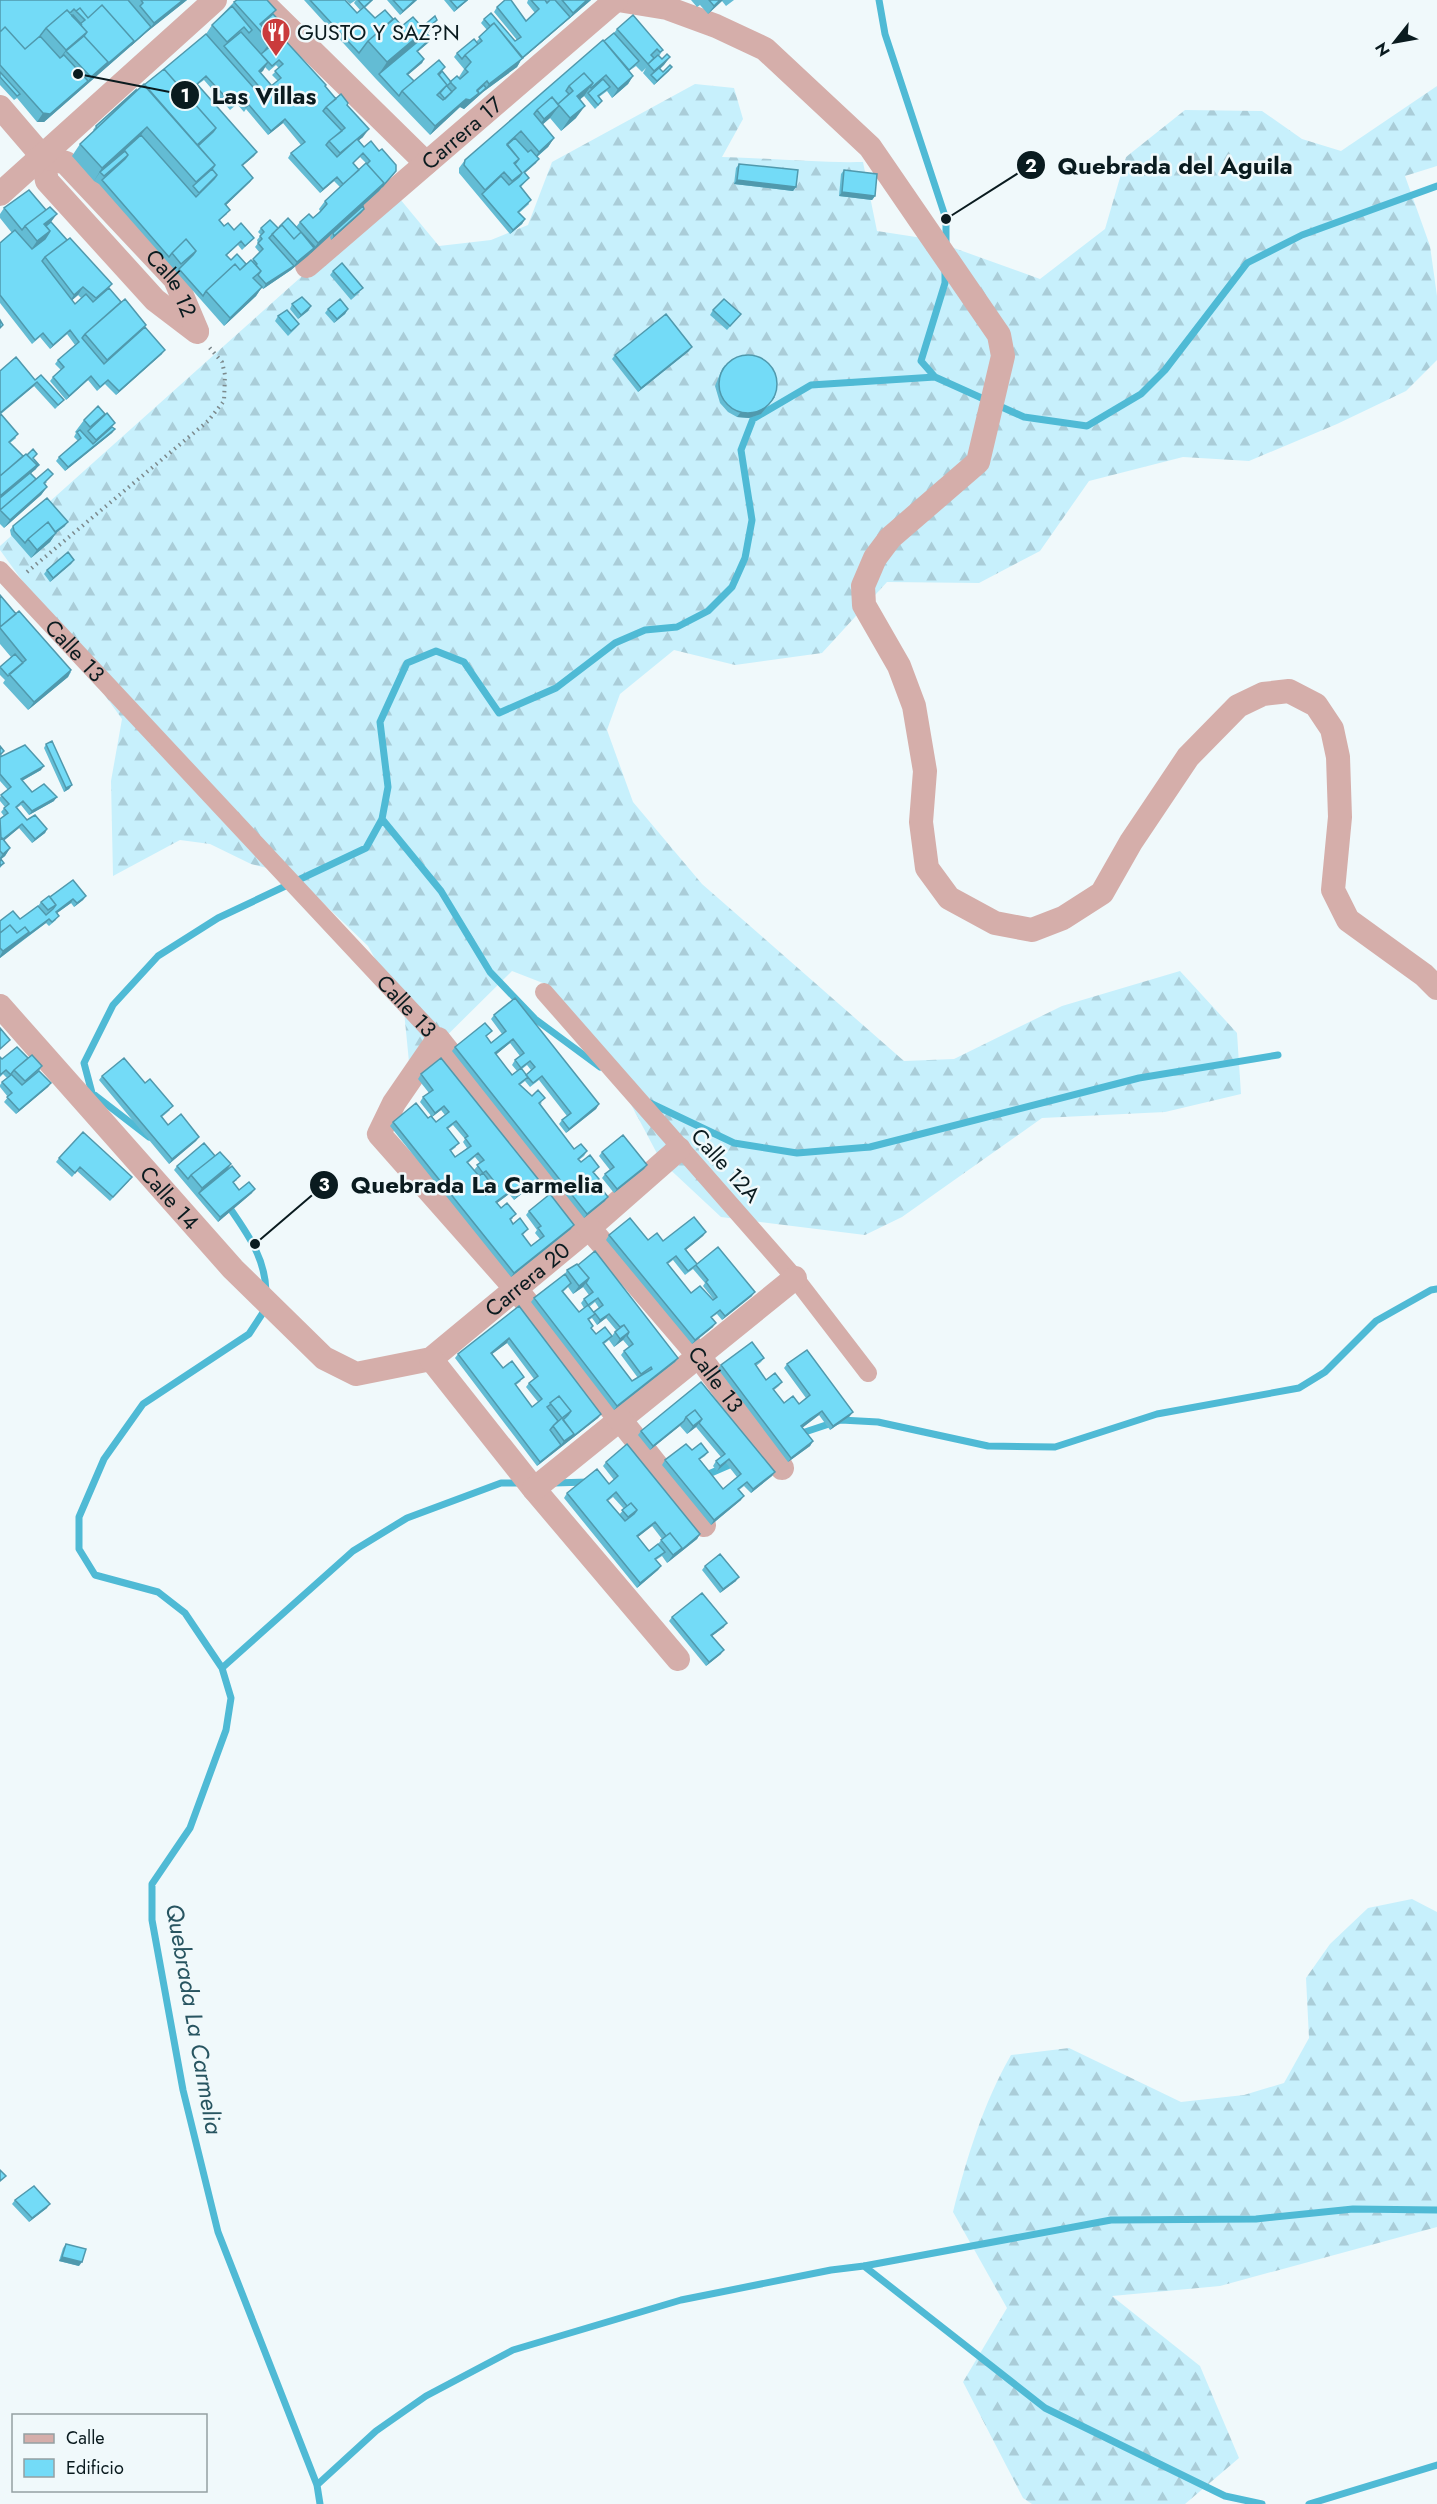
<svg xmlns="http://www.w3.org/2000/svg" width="1437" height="2504" font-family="Jost,sans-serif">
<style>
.forest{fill:url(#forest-firs)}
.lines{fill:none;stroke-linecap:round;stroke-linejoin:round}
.stream{stroke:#4fbad5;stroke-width:7}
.path{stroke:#7c898c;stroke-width:4;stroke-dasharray:1.5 4.5;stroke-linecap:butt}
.pedestrian{stroke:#d5aeaa;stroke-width:18}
.minor{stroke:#d5aeaa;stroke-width:24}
.wall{fill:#63bcd4;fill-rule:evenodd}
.shaded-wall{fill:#5099ad}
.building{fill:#73dbf7;stroke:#5099ad;stroke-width:1.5;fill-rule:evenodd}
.labels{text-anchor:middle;stroke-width:5;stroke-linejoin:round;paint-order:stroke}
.poi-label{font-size:22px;fill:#0a1b1f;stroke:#f0f9fb;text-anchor:start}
.street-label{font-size:22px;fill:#0a1b1f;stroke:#f0f9fb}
.water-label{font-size:24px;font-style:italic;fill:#285561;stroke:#f0f9fb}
.leader{fill:none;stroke:#0a1b1f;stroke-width:2}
.callout-dot{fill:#0a1b1f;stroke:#f0f9fb;stroke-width:2}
.mark-label{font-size:18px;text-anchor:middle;font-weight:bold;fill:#fff}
.callout-label{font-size:24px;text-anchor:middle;font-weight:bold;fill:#0a1b1f;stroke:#f0f9fb;stroke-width:5;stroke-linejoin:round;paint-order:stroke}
</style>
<defs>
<pattern id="forest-firs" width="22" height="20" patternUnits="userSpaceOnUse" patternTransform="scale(1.5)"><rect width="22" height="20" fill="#c7f0fc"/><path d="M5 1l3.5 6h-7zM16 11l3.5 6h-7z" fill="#aacdd8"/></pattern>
</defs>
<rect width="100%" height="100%" fill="#f0f9fb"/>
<path class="forest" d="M695,84L734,88L743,119L722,157C769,158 816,163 863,162L877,231L929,239L1040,279L1105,229L1126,157L1185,110L1262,111L1302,139L1341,151L1437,86V166L1405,176L1430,246L1437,296V360L1406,391L1337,424L1249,461L1183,457L1089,481L1040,551L979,583L887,582L822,653L735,665L674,650L620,694L607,730L633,802L702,884L904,1061L954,1059L1062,1006L1180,971L1237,1033L1241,1094L1165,1112L1042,1118L902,1217L865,1235L721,1217L661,1161L608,1061L548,985L512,971L410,1072L404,1011L368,946L320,900L275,870L251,864L210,844L180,840L113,876L111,781L122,719L0,550V546L395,193L439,246L491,240L528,225L552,162Z
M1412,1899L1437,1912V2227L1220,2286L1112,2296L1200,2366L1239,2458L1185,2504H1032L1023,2498L963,2382L1007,2308L953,2212C967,2157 983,2104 1011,2055L1069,2048L1181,2102L1244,2095L1284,2083L1309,2038L1306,1978L1330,1944L1368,1908Z"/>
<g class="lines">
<path class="stream" d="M879,0L885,34L946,219V245
M935,377L921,361L945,283V271
M382,819L441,891L490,972L535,1019L600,1067
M650,1103L734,1143L797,1153L870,1147L1139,1078L1278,1055
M149,1137L92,1093L84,1063L113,1005L158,956L218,918L366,848L382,819L388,787L380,722L407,663L436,651L464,662L499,713L556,688L615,643L645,630L677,627L708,611L732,587L745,558L752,520L741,450L753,419L811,385L935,377L1024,417L1087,426L1141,394L1165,370L1247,263L1302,235L1437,186
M227,1204C246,1232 265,1256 266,1291
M266,1308L249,1334L143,1404L104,1459L79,1517V1549L95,1575L158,1592L185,1613L222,1668L231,1698L226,1730L190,1828L152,1884V1920L183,2090L218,2232L317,2485L320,2504
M796,1435L841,1420L878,1422L988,1446L1055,1447L1157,1414L1299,1388L1325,1372L1376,1321L1431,1290L1437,1289
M704,1476L734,1463
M554,1483L588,1482
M222,1668L353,1551L407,1518L501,1483H522
M864,2266L1045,2408L1225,2496L1262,2504
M317,2485L376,2431L426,2396L513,2350L681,2300L831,2270L864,2266L1111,2220L1256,2219L1353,2209L1437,2210
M1309,2504L1437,2465"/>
<path class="path" d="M27,572L208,421L224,401L225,375L222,362L209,347"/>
<g class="pedestrian">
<path id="s1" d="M0,570L438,1039"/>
<path d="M544,992L795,1278L868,1373"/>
</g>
<g class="minor">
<path d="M260,0L426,163"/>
<path d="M618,0L667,8L716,26L765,49L870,147L999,335L1003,356L978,462L890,538L875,558L863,586L864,605L899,666L914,706L925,771L921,822L927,868L949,898L995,923L1032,930L1063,918L1102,893L1131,842L1188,757L1238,706L1263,694L1289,691L1316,705L1332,729L1338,757L1340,817L1333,890L1348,920L1424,975L1437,988"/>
<path d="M0,107L42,156L47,181L155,300L197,332"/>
<path id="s2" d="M42,156L66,163L175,279L197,331"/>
<path d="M0,194L215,0"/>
<path id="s3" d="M307,266L616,0"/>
<path id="s4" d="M0,1006L233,1269L324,1358L356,1374L431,1359L589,1228L679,1149"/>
<path d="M431,1359L534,1489L678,1659"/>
<path d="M534,1489L795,1278"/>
<path id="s5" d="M704,1525L516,1289L379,1134L394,1103L438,1039L589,1228L698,1355L782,1468"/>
</g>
</g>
<path class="wall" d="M0,0H187L148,31L44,122H37L17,98L14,100L0,85Z
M304,0H345L357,13L360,10L354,3L356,0H373L365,8L375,18L393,19L402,26L422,27L437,20L427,34L429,42L417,52L424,59L422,63L408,75L414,81L442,71L451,82L459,77L464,69L454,57L457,53L476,42L487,30L481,23L484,19L515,41L517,40L494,12L497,7L526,21L535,13L527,3L528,0H591L521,60L517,67L483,92L464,109L460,107L430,135L376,79Z
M346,0H356L350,4Z
M387,0H417L400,15Z
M444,0H468L454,12Z
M691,0H734L726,6L722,1L708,14L700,5L697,7Z
M234,2L276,10L273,14L282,37L326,85L325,86L336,99L347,105L363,137L359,140L364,147L379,151L396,171L379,191L291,270L263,289L255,279L262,287L256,296L224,326L99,184L94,181L72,156L80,144L94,131L93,130L96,126L136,91L164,69L206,34L212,25ZM276,65L279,68L272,75L278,81L269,88L271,85L260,72L265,67L269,71ZM204,80L230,110L237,104L244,112L246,109L268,135L283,123L301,145L291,153L288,158L320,193L334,181L340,187L325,201L319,209L320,211L313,218L300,222L296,227L261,228L258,232L261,235L257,240L258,243L255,247L260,253L252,261L246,264L231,260L227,255L238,245L242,250L254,238L224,226L220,220L227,214L226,205L250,182L253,178L242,166L254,156L257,152L197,85ZM360,157L366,163L359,170L353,163Z
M617,29L663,50L659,56L662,59L670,57L660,69L663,72L669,71L654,85L643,73L646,68L642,72L636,66L629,71L633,76L628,84L612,98L607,91L599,97V105L595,109L584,96L580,99L576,118L561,131L550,118L542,125L554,138L548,147L537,157L536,163L525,173L529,178L521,187L529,204L519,213L525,219L522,224L510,234L459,173V168L465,160L614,33Z
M739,164L796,187L793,191L734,184L736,168Z
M844,170L875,196L872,200L839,196L841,174Z
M4,208L51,222L67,240L112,284L109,288L144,329L162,354L116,395L105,384L97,391L88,380L66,400L50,381L53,377L61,370L55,364L58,360L75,345L67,334L50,349L40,337L32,344L0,303V243L12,233L0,218V214ZM78,295L82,299L75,304L72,300Z
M364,209L361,213L331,240L330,237L333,233Z
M333,271L360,292L351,300L330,275Z
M292,304L311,306L308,311L298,319L290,309Z
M328,309H348L345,314L334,323L325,313Z
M713,310L741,314L727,330L710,315Z
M278,316L299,324L296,328L288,336L275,321Z
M689,351L638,392L612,359L615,355Z
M725,365L775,397L761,414L749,418L737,417L728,412L720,403L715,386L722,369Z
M0,371L35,380L64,400L55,409L34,386L1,414L16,438L10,443L23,456L34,459L36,469L31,473L36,479L47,482L45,484L47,487L41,495L4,528L0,524Z
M102,417L115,423L112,427L115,429L112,433L65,471L56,461L59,457L78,441L74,437L76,433L75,432L84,420Z
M13,526H65L56,533L50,542L31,558L11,535L10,530Z
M74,560L71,564L50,582L44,574L47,570Z
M0,595L16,614L71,672L68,677L28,710L3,683L5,680L0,675V667L11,657L0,644Z
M46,744L72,785L69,789L64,792L44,748Z
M0,746L4,751L1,755L41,770L22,781L32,792L54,801L29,815L21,805L17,808L27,820L47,829L45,833L32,843L19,828L4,840L10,848L5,856L1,859L4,863L0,868V819L4,816L1,812L5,807L0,801V797L8,790L0,781Z
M86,896L83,900L74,907L71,903L57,913L56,920L49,926L46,923L0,958V921L20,919L38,906L41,902L50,897Z
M494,1015L599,1104L596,1109L566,1133L559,1124L562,1120L567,1116L539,1080L530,1087L525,1081L520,1085L532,1096L542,1103L540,1104L574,1149L587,1151L584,1156L579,1160L581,1162L596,1171L593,1173L596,1182L605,1201L584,1218L452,1051L455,1047L489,1036L486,1037L491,1043L502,1034L491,1019ZM510,1043L520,1056L515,1060L512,1065L517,1071L512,1075L495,1055ZM527,1065L531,1070L526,1075L522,1069Z
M0,1057L2,1059L28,1058L42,1066L39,1071L51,1083L48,1087L16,1114L4,1102L8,1097L0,1087V1085L2,1082L7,1078L3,1074L0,1077Z
M421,1074L535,1183L514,1200L509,1194L497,1203L501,1208L513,1218L511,1220L513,1224L528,1229L523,1235L531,1246L540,1239L535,1233L537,1230L526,1215L529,1211L571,1229L511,1277L390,1126L393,1122L428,1118L436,1122L445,1115L441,1110L432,1117L420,1102L423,1097L429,1093L418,1079ZM453,1125L465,1139L463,1142L467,1148L455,1157L451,1151L456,1147L448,1129ZM475,1157L480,1163L474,1170L479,1176L468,1163ZM490,1183L495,1189L486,1195L482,1190Z
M102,1076L145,1083L170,1110L162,1117L168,1125L199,1137L196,1141L169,1164L99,1080Z
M602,1152L647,1165L644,1169L614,1193L602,1178L605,1174L610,1170L599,1156Z
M215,1156L231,1164L228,1169L237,1180L233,1183L239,1190L252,1193L218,1222L174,1170L177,1166Z
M59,1158L129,1181L110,1201L77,1171L72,1177L56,1162Z
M706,1232L703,1236L686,1250L697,1264L752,1296L722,1320L717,1314L711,1318L713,1327L692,1344L606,1240L609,1235L663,1241ZM673,1260L685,1275L693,1269L705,1283L703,1286L714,1300L691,1293L668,1264Z
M577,1264L678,1358L675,1362L614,1410L531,1302L534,1298L565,1274L567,1270ZM568,1287L573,1294L583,1287L589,1295L584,1299L581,1303L584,1308L579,1312L563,1292ZM595,1302L599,1308L594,1313L589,1307ZM592,1318L597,1325L606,1318L616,1330L612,1336L596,1334L591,1328L593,1326L589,1320ZM609,1340L614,1347L623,1340L629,1347L624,1351L621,1355L638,1378L632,1381L604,1344Z
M519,1306L601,1414L598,1418L537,1466L455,1358L458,1354ZM507,1343L534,1379L529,1383L526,1387L538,1402L532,1407L516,1385L521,1381L503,1368L492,1354Z
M764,1358L761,1362L756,1366L766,1380L782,1382L779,1386L774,1390L784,1403L799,1404L806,1398L784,1368L787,1364L850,1416L830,1430L819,1415L802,1428L813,1441L810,1446L788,1462L718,1369L721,1365Z
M701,1382L775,1472L772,1476L751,1493L744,1486L739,1490L741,1500L711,1525L662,1465L665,1460L692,1450L708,1452L705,1456L699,1460L723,1489L737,1477L726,1463L717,1471L713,1466L716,1461L721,1457L696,1427L687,1434L680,1426L681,1425L650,1450L638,1435L641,1431Z
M606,1462L700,1534L697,1539L667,1563L662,1556L656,1560L661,1566L658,1570L637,1588L564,1498L567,1493L609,1484L614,1480L603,1466ZM613,1497L624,1509L619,1515L608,1501ZM652,1526L662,1539L658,1544L649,1551L638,1537Z
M705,1566L736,1581L720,1593L702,1570Z
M672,1617L724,1627L712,1636L721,1654L706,1666L669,1621Z
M15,2200L47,2208L29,2222L12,2204Z
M66,2244L79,2266L59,2261L63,2248Z"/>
<path class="shaded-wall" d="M183,0H187L148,31L44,122H37L43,113L88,81L91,77L108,62L151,27L154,23Z
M415,0H417L400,15L403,11Z
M467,0H468L454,12L457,8Z
M587,0H591L521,60L517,67L483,92L489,84L570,17L573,13Z
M720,0H723L708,14L714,6Z
M437,20L426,36L379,74L387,62Z
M287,29L279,41L262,55L271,43Z
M87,32L76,48L66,51L58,63L54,66L66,50Z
M431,38L429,42L414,55L417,51Z
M274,39L262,55L258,59L270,42Z
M670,57L664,65L652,76L651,75L654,71Z
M424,59L422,63L404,78L407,74Z
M268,62L263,71L253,79L259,71Z
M672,67L669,71L654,85L657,81Z
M633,76L628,84L612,98L618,89Z
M593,83L584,96L569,109L577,96Z
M486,88L483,92L464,109L460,107L430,135L435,126L466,99Z
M559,106L550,118L535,131L544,119Z
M585,106L576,118L561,131L570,118Z
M285,119L283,123L268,135L271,131Z
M147,127L138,139L118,158L100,172L94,181L102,168Z
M369,129L363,137L334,161L340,153Z
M554,138L548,147L533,160L539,152Z
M257,152L254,156L239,169L242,165Z
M539,159L536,163L521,176L524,172Z
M396,171L379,191L308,256L318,243Z
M337,177L334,181L320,193L323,189Z
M253,178L250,182L223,208L225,204Z
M737,180L796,187L793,191L734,184Z
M842,192L875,196L872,200L839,196Z
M364,209L361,213L331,240L334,236Z
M57,214L48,226L39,233L44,224Z
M525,219L522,224L510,234L513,230Z
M50,231L42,243L29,253L37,241Z
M314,248L308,256L291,270L263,289L266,284L294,266L297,262Z
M83,287L78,295L68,304L74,295Z
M262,287L256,296L224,326L230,318Z
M311,306L308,311L298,319L301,315Z
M348,309L345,314L334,323L337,319Z
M146,325L141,333L101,368L107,360Z
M70,330L67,334L50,349L53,345Z
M692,347L689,351L638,392L641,388Z
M165,350L162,354L116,395L119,391Z
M91,376L88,380L66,400L69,396Z
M37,382L34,386L0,414V413Z
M775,397L761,414L749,418L737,417L740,413Z
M115,429L112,433L65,471L68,467Z
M37,465H39L36,469L0,500V496Z
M47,487L41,495L4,528L10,520Z
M68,522L65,526L48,539L51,534Z
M56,533L50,542L31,558L37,550Z
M74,560L71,564L50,582L53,578Z
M71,670L68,677L28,710L34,702Z
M44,766L41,770L18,783L21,779Z
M72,785L69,789L64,792L66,788Z
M57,797L54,801L29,815L32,811Z
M22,824L19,828L0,844L2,840Z
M47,829L45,833L32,843L35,839Z
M10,848L5,856L0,860V858L3,854Z
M86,896L83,900L74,907L77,903Z
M73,899L71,903L53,916L56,912Z
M49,919L46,923L23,940L26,936Z
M29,932L23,940L0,958V956L3,951Z
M513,1039L510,1043L492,1058L495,1053Z
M51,1083L48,1087L16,1114L19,1110Z
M599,1104L596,1109L566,1133L569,1129Z
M444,1106L441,1110L432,1117L435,1113Z
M199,1137L196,1141L169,1164L172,1159Z
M231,1164L225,1173L199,1193L196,1197L202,1188Z
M647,1165L644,1169L614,1193L617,1189Z
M538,1179L535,1183L514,1200L517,1196Z
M255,1189L252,1193L218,1222L220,1217Z
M512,1190L509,1194L493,1206L496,1202Z
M608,1197L605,1201L584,1218L587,1214Z
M574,1225L571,1229L511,1277L514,1273Z
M706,1232L703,1236L682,1253L685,1249Z
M589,1278L583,1287L573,1294L579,1286Z
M755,1292L752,1296L722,1320L725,1316Z
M609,1314L606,1318L597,1325L600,1320Z
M716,1323L713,1327L692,1344L695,1340Z
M629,1332L623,1340L614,1347L620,1339Z
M509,1338L507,1343L488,1357L491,1353Z
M678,1358L675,1362L614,1410L617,1406Z
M822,1411L819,1415L798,1431L801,1426Z
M853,1412L850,1416L830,1430L833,1426Z
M601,1414L598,1418L537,1466L540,1462L561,1445L564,1441Z
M702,1419L696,1427L687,1434L693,1426Z
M684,1421L681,1425L650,1450L653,1446Z
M813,1441L810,1446L788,1462L791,1458Z
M729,1459L726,1463L717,1471L720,1466Z
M775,1472L772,1476L751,1493L753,1489Z
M744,1496L741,1500L711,1525L714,1520Z
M655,1522L652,1526L634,1540L637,1536Z
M700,1534L697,1539L667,1563L673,1555Z
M661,1566L658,1570L637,1588L640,1583Z
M739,1577L736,1581L720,1593L723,1589Z
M727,1623L724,1627L708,1639L711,1635Z
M724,1650L721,1654L706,1666L709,1662Z
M50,2204L47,2208L29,2222L32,2218Z
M62,2257L82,2262L79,2266L59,2261Z"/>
<path class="building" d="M0,0H128L151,27L131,45L134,41L102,5L88,18L80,8L76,11L74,9L70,13L67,10L46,28L40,36L25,49L5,27L0,32Z
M141,0H183L154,23L140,6L143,3Z
M237,0H267L276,10L260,24L274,39L270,42L234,2Z
M310,0H345L357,13L364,7L358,0H372L364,7L375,18L385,10L393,19L368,41L359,53Z
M393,0H415L403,11Z
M450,0H467L457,8Z
M505,0H511L526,21L539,9L531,0H545L547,3L550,0H555L570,17L522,58L494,23L490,26L484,19L491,13L515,41L521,37L497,7Z
M562,0H587L573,13Z
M709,0H720L714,6Z
M102,5L134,41L105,66L108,62L84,36L87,32L80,24L85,20L76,11L80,8L88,18Z
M232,6L252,30L249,33L244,27L227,42L212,25Z
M67,10L87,32L66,50L46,28Z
M273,14L287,29L271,43L274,39L261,25Z
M73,15L81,24H80L72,16Z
M633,15L663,50L660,52L657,49L651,55L654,58L648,64L617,29Z
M435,16L437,20L387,62L368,41L395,18L402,26L413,17L422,27Z
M494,23L523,58L489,84L487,81L477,90L479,93L470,100L466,99L435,126L402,91L439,60L445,67L438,74L447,85L437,95L443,100L456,88L450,82L457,76L460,79L468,72L465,69L471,62L465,55L482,41L479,37Z
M5,27L25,49L40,36L60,58L64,55L88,81L50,114L43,113L0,65V32Z
M241,32L268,62L259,71L271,85L263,91L224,46Z
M614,33L639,61L629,70L604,41Z
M206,34L260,95L281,78L275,71L283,64L279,60L272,66L261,54L282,37L326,85L325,86L336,99L326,107L323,111L342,131L329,141L326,145L337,157L357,139L364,147L371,141L379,151L382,149L396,165V171L382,187L384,183L367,164L370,161L363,153L353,163L359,170L343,184L337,177L323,189L291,153L305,142L285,119L271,131L249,105L246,107L240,100L233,105L206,76L197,84L257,152L242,165L253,178L225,204L230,210L219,220L224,226L228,223L234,230L241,223L254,238L245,246L241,241L226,255L231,260L237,254L246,264L240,270L235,264L206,291L203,296L179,269L193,255L196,251L186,239L172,253L169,257L102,180L125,159L128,155L125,151L120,154L141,135L196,197L214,179L217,175L212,169L215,165L198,146L213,132L216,128L164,69Z
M427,34L431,38L417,51L424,59L407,74L414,81L402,91L399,96L379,74Z
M84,36L108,62L91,77L66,51Z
M474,39L478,44L465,55L462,59L457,53Z
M603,40L633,76L618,89L606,75L591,88L590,87L593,83L584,73L569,86L566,91L569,94L558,104L552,97L537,110L534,114L554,138L539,152L521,131L507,144L519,159L514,163L522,173L512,181L504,172L485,190L464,165L465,160Z
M667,54L670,57L654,71L648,64L658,55L662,59Z
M670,65L672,67L657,81L651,75L659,68L663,72Z
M164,69L216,128L197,145L144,85Z
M442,71L451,82L447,86L452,92L445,99L440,93L447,85L439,75Z
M0,72L20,94L17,96L0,77Z
M584,73L593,83L577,96L585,106L570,118L558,104L573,91L569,86Z
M603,79L610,87L598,96L602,101L598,105L588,93Z
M144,84L215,165L196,182L147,127L102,168L80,144Z
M484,85L486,88L476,97L479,93L477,91Z
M136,90V91L97,128L96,126Z
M341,94L348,103L347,105L369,129L340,153L329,141L345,128L326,107Z
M552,97L559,106L544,119L537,110Z
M515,138L528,152L531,150L539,159L524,172L529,178L520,186L531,200L518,212L525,219L513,230L482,194L501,176L509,185L519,177L522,173L515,164L519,159L507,145Z
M125,151L128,155L104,176L100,172Z
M366,163L384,183L318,243L300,222L309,214L313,218L320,212L327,204L325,201Z
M739,164L798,170L796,187L737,180Z
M212,169L217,175L199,193L193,186Z
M844,170L877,174L875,196L842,192Z
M29,190L46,210L25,226L22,230L4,208Z
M363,206L364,209L334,236L333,233Z
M50,207L57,214L44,224L50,231L37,241L25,226Z
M288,218L315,247L311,252L314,248L301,232L294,239L282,225L279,227Z
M270,220L278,228L269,238L294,266L266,284L258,275L261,271L256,265L257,264L253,259L263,249L258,243L262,239L260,236L264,232L261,228Z
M51,222L67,240L45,257L42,261L75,304L86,294L93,302L109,288L121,302L85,334L82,338L104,364L145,327L165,350L119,391L108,380L100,387L91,376L69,396L53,377L64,367L58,360L79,342L70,330L53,345L43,333L35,340L0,295V243L15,230L32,249L45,239L50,231L46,226Z
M282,225L294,239L301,232L314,248L297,262L272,234Z
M70,238L112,284L96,298L83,287L74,295L45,257Z
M186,239L196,251L181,264L172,253Z
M251,260L261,271L253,278L262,287L230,318L206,291L235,264L240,270Z
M342,263L363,288L354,295L333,271Z
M302,297L311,306L301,315L292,304Z
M125,299L146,325L107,360L85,334Z
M340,299L348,309L337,319L328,309Z
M724,299L741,314L730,326L713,310Z
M287,310L299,324L291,331L278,316Z
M666,314L692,347L641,388L615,355Z
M0,320L3,325L0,328Z
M719 384a29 29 0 1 1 58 0a29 29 0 1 1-58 0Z
M16,357L35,380L41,375L64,400L58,405L37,382L0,413V371Z
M98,406L105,414L90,427L84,420Z
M0,413L18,434L9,442L23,456L0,476Z
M107,413L115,423L96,440L88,431Z
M112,427L115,429L68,467L59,457L81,438L77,432L80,430L93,444Z
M33,449L37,454L33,458L39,465L34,469L37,465L27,455Z
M26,454L37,465L0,496V476Z
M48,469L53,474L44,483L47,487L10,520L0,510Z
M30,473L36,479L0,510V498Z
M47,498L68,522L55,532L48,522L28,539L25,543L14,531L13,526Z
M48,522L56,533L37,550L28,539Z
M68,552L74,560L53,578L47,570Z
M0,595L16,614L0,627Z
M19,611L71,670L34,702L9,674L26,660L0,628V627Z
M15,654L23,663L8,676L0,667Z
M52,741L72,785L66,788L46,744Z
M25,745L44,766L21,779L32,792L44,784L57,797L32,811L23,801L16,807L27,820L35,815L47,829L35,839L22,824L3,839L2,838L1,839L0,819L8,813L4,808L9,804L1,795L11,787L0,774V757Z
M0,746L4,751L0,755Z
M2,838L10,848L3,854L0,851V840Z
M0,858L4,863L0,866Z
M73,880L86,896L77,903L73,899L56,912L59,916L52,922L49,919L26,936L29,932L25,927L17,933L10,925L0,933V921L13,911L20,919L38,906L46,915L53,909L56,905L50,897Z
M49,896L56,905L48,910L41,902Z
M10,925L17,933L25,927L29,932L3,951L0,948V933Z
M515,998L599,1104L569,1129L562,1120L571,1113L542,1076L533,1083L526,1075L535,1067L530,1061L521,1068L528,1077L519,1084L532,1096L538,1090L545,1098L539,1103L574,1149L581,1144L587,1151L578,1159L581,1162L590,1155L599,1167L593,1172L599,1179L596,1182L608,1197L587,1214L455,1047L485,1023L492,1031L486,1036L491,1043L506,1031L494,1015ZM513,1039L524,1053L515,1060L521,1068L512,1075L495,1053Z
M0,1028L10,1040L0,1049Z
M17,1047L28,1058L14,1070L11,1074L22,1085L39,1071L51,1083L19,1110L7,1097L12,1093L2,1082L11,1075L6,1070L0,1075V1057L2,1059Z
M32,1055L42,1066L25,1081L14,1070Z
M124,1058L145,1083L150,1079L173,1106L161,1116L168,1125L181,1114L199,1137L172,1159L102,1076Z
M441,1058L538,1179L517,1196L512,1190L496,1202L501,1208L507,1203L516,1214L510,1219L513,1224L520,1218L528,1229L522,1234L531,1246L544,1236L538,1228L541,1226L529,1211L550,1194L574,1225L514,1273L393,1122L416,1103L428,1118L431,1116L436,1122L449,1112L444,1106L435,1113L423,1097L433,1090L421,1074ZM456,1121L468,1136L465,1138L471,1146L455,1157L450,1150L459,1143L447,1128ZM478,1153L484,1160L477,1165L483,1173L479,1176L467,1162ZM486,1171L498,1186L486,1195L481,1189L490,1182L483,1173Z
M83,1132L132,1177L113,1197L80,1167L75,1173L59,1158Z
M623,1135L647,1165L617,1189L605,1174L614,1167L602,1152Z
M204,1143L215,1156L191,1175L188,1179L177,1166Z
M220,1152L231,1164L202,1188L191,1175Z
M232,1166L240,1176L233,1182L239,1190L249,1182L255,1189L220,1217L199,1193Z
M694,1217L706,1232L685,1249L697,1264L718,1247L755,1292L725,1316L720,1310L711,1317L716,1323L695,1340L609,1235L630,1218L648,1240L657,1233L663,1241ZM676,1256L688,1271L696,1265L708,1280L706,1282L717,1297L713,1300L700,1286L691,1293L667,1263Z
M595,1251L678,1358L617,1406L534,1298L565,1274L571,1283L562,1291L579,1312L588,1305L595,1314L588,1319L593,1326L591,1328L596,1334L605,1327L612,1336L603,1343L632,1381L652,1369L651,1367L641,1374L624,1351L633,1344L627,1336L629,1332L624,1325L620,1327L609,1314L600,1320L594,1312L603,1305L598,1298L588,1305L584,1299L593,1292L586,1283L589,1278L578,1265Z
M577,1264L589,1278L579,1286L567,1270Z
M519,1306L601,1414L571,1438L574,1434L563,1420L568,1415L571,1411L559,1396L550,1403L551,1404L547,1407L558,1421L553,1426L550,1430L561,1445L540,1462L458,1354ZM509,1338L538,1376L529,1383L542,1399L532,1407L515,1384L524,1377L512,1361L503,1368L491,1353Z
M624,1325L629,1332L620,1339L615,1332Z
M752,1342L764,1358L755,1364L766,1380L775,1373L782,1382L773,1389L784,1403L793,1396L799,1404L810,1395L787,1364L807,1350L853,1412L833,1426L822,1411L810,1419L801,1426L813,1441L791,1458L721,1365Z
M701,1382L775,1472L753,1489L747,1482L738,1489L744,1496L714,1520L665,1460L686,1444L692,1450L701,1443L708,1452L699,1459L723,1489L741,1474L729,1459L720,1466L716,1461L725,1454L699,1423L702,1419L695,1410L686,1417L684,1421L653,1446L641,1431Z
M559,1396L571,1411L562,1418L550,1403Z
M695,1410L702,1419L693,1426L686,1417Z
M562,1418L574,1434L564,1441L553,1426Z
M627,1444L700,1534L679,1552L682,1548L670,1533L666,1536L655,1522L637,1536L649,1551L658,1544L665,1552L655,1559L661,1566L640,1583L567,1493L597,1469L609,1484L618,1476L606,1462ZM616,1492L627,1506L631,1503L637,1510L634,1514L625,1521L607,1500Z
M631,1503L637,1510L628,1517L622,1510Z
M670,1533L682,1548L673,1555L661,1540Z
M720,1554L739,1577L723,1589L705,1566Z
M702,1593L727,1623L711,1635L724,1650L709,1662L672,1617Z
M0,2170L6,2176L0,2181Z
M34,2186L50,2204L32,2218L15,2200Z
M66,2244L86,2249L82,2262L62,2257Z"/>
<defs>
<g id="restaurant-pin" transform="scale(1.5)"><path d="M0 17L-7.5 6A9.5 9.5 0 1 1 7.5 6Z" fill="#ca3b3c" stroke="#f0f9fb"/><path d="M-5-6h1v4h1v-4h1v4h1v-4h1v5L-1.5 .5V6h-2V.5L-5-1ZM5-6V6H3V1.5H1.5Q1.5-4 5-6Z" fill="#fff"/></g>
</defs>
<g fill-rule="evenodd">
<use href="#restaurant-pin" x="276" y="32"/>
</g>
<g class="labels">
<g class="poi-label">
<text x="297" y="40">GUSTO Y SAZ?N</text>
</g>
<g class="street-label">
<text dy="8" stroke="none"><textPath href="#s3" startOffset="204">Carrera 17</textPath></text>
<text dy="8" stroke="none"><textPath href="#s2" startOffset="186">Calle 12</textPath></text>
<text dy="8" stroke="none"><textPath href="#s1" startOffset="110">Calle 13</textPath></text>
<text dy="8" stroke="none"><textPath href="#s1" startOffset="596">Calle 13</textPath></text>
<text transform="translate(726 1165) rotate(48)" y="8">Calle 12A</text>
<text dy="8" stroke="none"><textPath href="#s4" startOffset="256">Calle 14</textPath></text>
<text dy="8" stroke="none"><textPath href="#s4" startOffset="716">Carrera 20</textPath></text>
<text dy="8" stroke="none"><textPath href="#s5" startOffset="1060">Calle 13</textPath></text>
</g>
<g class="water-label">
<text transform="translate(194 2019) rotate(80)" y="8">Quebrada La Carmelia</text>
</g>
</g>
<path class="leader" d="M78 74L185 95M946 219L1031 165M255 1244L324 1185"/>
<g class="callout-dot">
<circle cx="78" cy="74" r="6"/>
<circle cx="946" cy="219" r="6"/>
<circle cx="255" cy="1244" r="6"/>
<circle cx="185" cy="95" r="15"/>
<circle cx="1031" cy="165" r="15"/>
<circle cx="324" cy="1185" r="15"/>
</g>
<g class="mark-label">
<text x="185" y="102">1</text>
<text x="1031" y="172">2</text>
<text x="324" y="1191">3</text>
</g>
<g class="callout-label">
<text x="264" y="104">Las Villas</text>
<text x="1175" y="174">Quebrada del Aguila</text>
<text x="477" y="1193">Quebrada La Carmelia</text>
</g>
<rect x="12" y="2414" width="195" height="78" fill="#f0f9fb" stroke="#94a0a3" stroke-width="1.5"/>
<rect x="24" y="2434" width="30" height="9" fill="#d5aeaa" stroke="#94a0a3" stroke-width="1.5"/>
<text x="66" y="2444" font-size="18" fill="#0a1b1f">Calle</text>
<rect x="24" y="2459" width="30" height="18" fill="#73dbf7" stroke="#94a0a3" stroke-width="1.5"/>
<text x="66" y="2474" font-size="18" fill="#0a1b1f">Edificio</text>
<g transform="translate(1395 42) rotate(239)" stroke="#f0f9fb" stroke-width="4.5" paint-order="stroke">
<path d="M0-4.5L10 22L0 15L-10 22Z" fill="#0a1b1f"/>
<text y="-9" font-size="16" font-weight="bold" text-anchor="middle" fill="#0a1b1f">N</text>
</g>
</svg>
